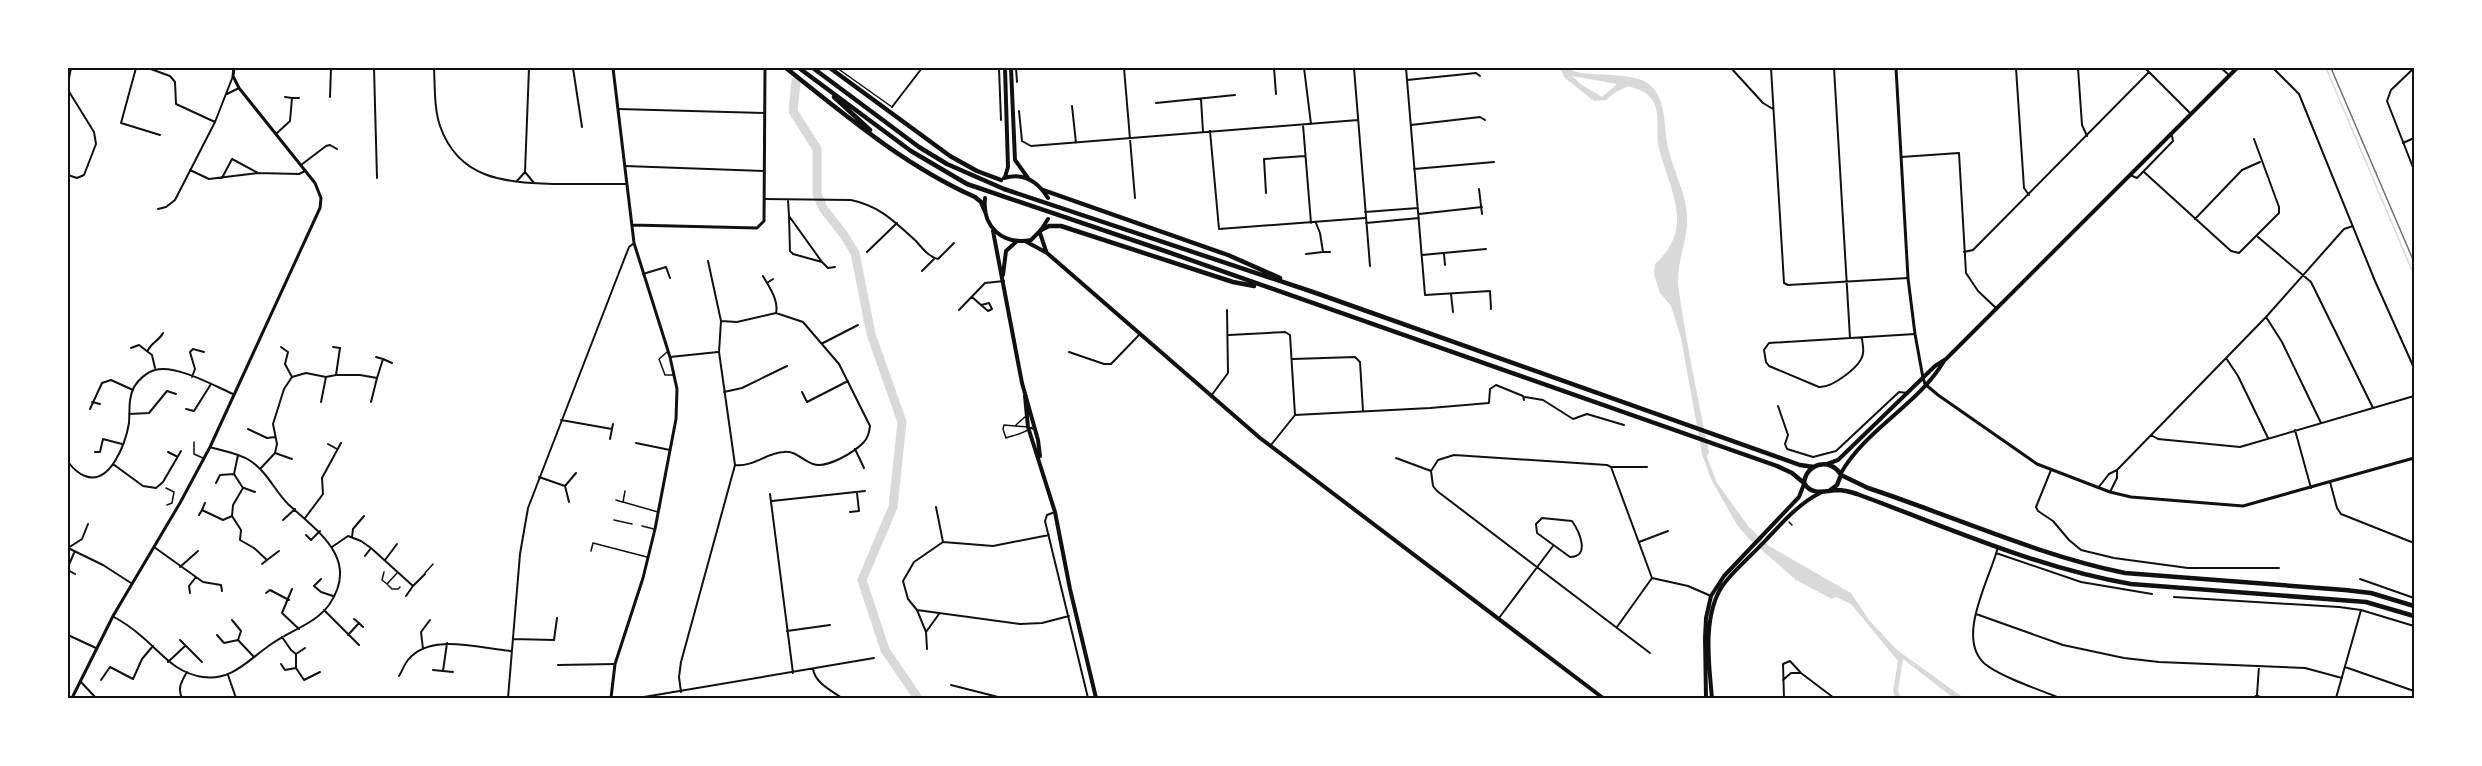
<svg xmlns="http://www.w3.org/2000/svg" width="2482" height="766" font-family="'Space Grotesk',sans-serif">
<style>
.water{fill:#d9d9d9;fill-rule:evenodd}
.lines{fill:none;stroke-linecap:round;stroke-linejoin:round}
.stream{stroke:#d9d9d9;stroke-width:1.5}
.river{stroke:#d9d9d9;stroke-width:9}
.service{stroke:#111;stroke-width:1.5}
.minor{stroke:#111;stroke-width:2}
.tertiary{stroke:#111;stroke-width:3}
.secondary{stroke:#111;stroke-width:4}
.primary{stroke:#111;stroke-width:4}
.trunk{stroke:#111;stroke-width:4.5}
.rail{stroke:#707070;stroke-width:1.5}
.neatline{fill:none;stroke:#111;stroke-width:2}
</style>
<rect width="100%" height="100%" fill="#fff"/>
<path class="water" d="M1560,68C1568,68 1573,71 1581,73C1600,76 1637,72 1651,86C1668,102 1663,131 1669,151C1675,176 1689,198 1687,225C1685,248 1675,268 1679,292C1687,346 1698,399 1709,452L1707,457L1717,483L1749,527L1769,546L1851,593L1869,620L1897,650L1964,698L1952,697L1903,659L1898,691L1902,698H1895L1893,690L1898,661L1851,604L1836,597L1832,599L1796,580L1748,538L1737,525L1711,479L1702,454L1681,338L1671,306L1660,293L1654,274L1655,264C1697,226 1668,189 1658,144C1656,131 1660,116 1654,103C1649,92 1638,89 1628,86L1616,92L1606,100L1594,101L1565,78ZM1572,76L1617,84L1602,97L1582,85Z"/>
<g class="lines">
<path class="stream" d="M2326,68L2414,275"/>
<path class="river" d="M796,81L793,111L817,149V194L823,208L844,235L855,253L871,334L902,422L893,507L862,580L885,650L918,698"/>
<path class="service" d="M837,68L892,107
M667,352L659,359L665,375H674
M1016,425L1026,416
M1032,427C1026,433 1015,435 1006,438L1003,429L1004,425L1028,427L1033,429
M194,442V454L203,458
M166,488L174,492L172,503L167,505
M625,491L623,502L658,512
M616,500L622,502
M614,520L632,524
M1789,522L1792,525
M642,526L654,529
M591,551L593,543L647,557
M384,572L382,580L387,584L397,573
M425,573L433,564
M388,585L392,589H398L400,587"/>
<path class="minor" d="M136,68L121,123L160,135
M148,68L170,76L175,82L176,104L215,122
M374,68L377,178
M434,68C435,87 434,108 440,126C459,180 505,182 553,184C578,184 602,184 627,184
M529,68L525,172L534,183
M573,68L582,127
M999,68L1001,120
M1016,68L1017,82
M1124,68L1135,198
M1274,68L1276,94
M1304,68L1311,124
M1354,68L1370,266
M1406,68L1425,295L1490,291L1491,309
M1731,68L1763,103L1773,109
M1771,68L1784,283L1788,285L1908,278
M1834,68L1850,338
M2016,68L2024,188L2029,195
M2078,68L2082,125L2087,136
M2145,68L2190,113
M2221,68L2229,75
M2273,68L2299,94L2375,281L2414,368
M2414,68L2391,90L2387,101L2414,170
M1407,80L1476,73L1480,76
M68,83L71,68
M68,90L94,132L96,144L84,175L77,178L68,175
M227,94L239,88
M285,97L292,98
M330,97L331,68
M1201,99L1203,132
M1156,103L1235,95
M1072,106L1076,143
M892,107L922,68
M618,109L764,113
M1019,111L1022,141L1031,146L1358,120
M1303,125L1311,223
M1411,125L1480,117L1485,120
M1210,131L1219,229L1365,218
M276,134L290,121L292,98H299
M2403,143L2414,138
M1901,157L1959,153L1966,273L1978,291L1996,308
M301,165L326,146L330,145L337,149
M625,166L764,171
M1414,169L1494,162
M190,170L209,179L258,173L299,174L305,171
M2144,172L2231,251L2239,253L2279,213V207L2254,139
M2130,175L2137,178L2173,141L2172,136
M222,178L232,159L258,173
M517,181L525,172
M1479,189L1482,214
M1266,193L1264,159L1305,156
M764,199L851,200C880,206 895,222 916,241C922,248 929,257 938,259L954,243
M788,200L789,216L822,262
M158,209L166,207L175,200L215,122L233,76
M1365,212L1418,208
M1419,214L1482,207
M789,216L790,251L793,254L822,262L828,268L835,267
M2195,219L2242,170L2260,162
M1316,223L1320,233L1323,252H1330
M1366,223L1419,218
M2258,237L2311,282L2373,408
M867,252L897,223
M1964,252L1973,250L2149,72
M1306,254L1323,252
M1444,254L1445,265
M1422,255L1486,249
M922,271L934,259
M643,274L666,267L670,278
M763,276C769,287 779,300 776,313
M767,283L773,279
M1451,294L1453,312
M972,297L981,305L989,303L992,309L988,311L981,305
M959,310L985,283L1004,281
M2266,317L2282,342L2321,423
M721,321L737,322L776,313L803,322L839,364L870,426C869,433 868,438 863,443C854,452 827,469 813,464C803,461 795,450 784,452C766,453 754,467 735,465
M1229,335L1285,332L1290,335L1295,415
M1862,338C1862,342 1864,348 1863,353C1862,366 1832,388 1819,387L1769,366L1766,362L1764,350L1769,343L1915,334
M823,343L858,325
M281,347L288,352L285,364L292,377
M333,347L340,348L336,375
M131,348L139,345L152,355L155,368
M148,350C152,342 159,341 163,333
M1069,352L1104,364H1111L1140,334
M376,357L383,359L377,378
M670,357L718,352
M2226,358L2238,376L2268,438
M383,359L392,363
M1293,359L1355,357L1360,362L1363,411
M192,377L195,369L190,352L193,349L204,352
M724,392L742,388L787,366
M802,392L807,402L848,381
M1211,396L1228,373L1227,310
M1525,397L1543,400L1573,419L1587,414L1624,425
M92,402L100,404
M321,402L326,377
M1778,406L1788,435L1785,444L1787,449L1813,457L1836,451L1899,392L1908,393
M90,409L102,383L111,380L133,390
M186,409L194,411L211,384
M129,414L149,413L167,391L176,394
M1295,415L1430,408L1489,403L1490,389L1496,385L1523,396L1524,400
M561,420L612,429
M248,429L267,438L275,437
M2295,430L2311,488
M2151,435L2158,439L2240,447L2414,396
M610,439L613,424
M636,443L670,450
M328,444L337,449
M1271,445L1295,415
M855,449L864,468
M95,452H100L103,439L122,444
M168,452L176,456
M275,453L292,459
M238,455L234,474L243,488L233,505L232,516L241,530L240,540L254,548L267,560L262,564
M1396,458L1431,471
M68,462C72,467 79,474 85,476C111,486 126,441 129,423C130,410 128,399 134,387C138,380 147,372 155,370C175,364 215,386 233,394
M113,464L143,486L156,488L163,482L181,451
M1611,467L1652,578
M261,468L275,453L277,444L273,424L284,389L292,377L306,373L326,377L336,375H360L377,378L371,402
M2051,470L2036,507L2038,511L2053,521L2069,540L2081,550L2114,558L2188,568H2279
M1431,471L1433,486L1437,491L1650,653
M1431,471L1438,460L1454,455L1607,465L1611,467H1647
M539,477L565,486L576,473
M2330,482L2337,508L2341,514L2414,543
M216,483L220,475L234,474
M565,486L569,502
M244,488L255,492
M2098,488L2109,474L2117,470L2266,317L2344,229L2353,226
M2110,492L2117,478V470
M770,494L793,673
M772,501L865,491
M205,503L202,510L223,520L232,516
M936,507L943,542
M850,512L859,511L857,493
M1055,512L1047,515L1045,521L1088,698
M199,515L202,510
M305,518L323,494L322,478L341,443
M1542,518L1572,521C1579,531 1591,557 1570,557L1537,533L1536,524Z
M283,520L295,509
M306,535L311,540L320,531
M1049,535L993,546L943,542L914,562L903,581L908,599L917,610L1020,624L1042,623L1069,616
M352,537L353,529L364,516
M1639,542L1668,531
M154,547L203,582L221,585L222,591
M332,547L348,536L361,541L371,548L413,586L406,596
M1998,547C1990,579 1955,638 1985,664C2001,677 2040,690 2060,698
M68,548L103,565L131,583
M68,548L82,539L88,524
M1996,553L2081,582L2152,594
M365,556L371,548
M267,560L279,551
M385,560L397,544
M68,567L74,553
M180,567L198,551
M68,570L75,574
M1652,578L1688,586L1711,596
M321,579L314,586L321,592L333,596
M2360,579L2414,598
M413,586L425,574
M292,589L282,613L299,629
M190,593L189,586L196,577
M266,593L270,590L289,600
M2174,597L2339,607L2361,610L2414,626
M324,610L359,645
M917,610L926,632
M1976,614L2063,645L2124,658L2159,662L2305,668L2342,678
M114,617C123,622 132,628 140,635C161,652 174,673 203,677C232,681 248,660 270,645C290,630 314,625 329,605C361,559 317,531 288,504C274,490 267,471 249,460C238,453 223,451 210,447
M1499,618L1553,546
M354,619L359,623
M232,620L241,631L238,640
M1617,627L1652,578
M787,631L830,625
M68,635L96,648
M217,635L224,643L238,640L254,657
M348,635L359,623L363,627
M282,637L291,650L296,654V668L304,680L320,672
M513,639L554,640L557,618
M180,640L202,662
M447,643L443,671L453,672
M423,649L421,632L430,620
M927,649L926,632L939,614
M296,654L305,648
M168,662L185,646
M281,664L285,670L296,668
M558,665L615,664
M2345,667L2414,691
M813,669C815,683 832,691 842,698
M433,670L443,671
M228,675L236,698
M399,676C402,671 404,665 408,660C430,632 481,649 512,651
M101,680L110,667L133,679L142,659L153,646
M1783,680L1791,673H1801L1834,698
M80,681L96,698
M951,685L1002,698
M681,692L679,677L681,662L735,465L719,352L721,321L708,261
M2257,695L2259,666
M182,698C177,688 182,681 187,672
M508,698L520,554L528,508L620,270L629,247L633,244
M638,698L874,658
M1784,698L1783,664L1790,661L1801,673
M2253,698L2257,695L2261,698
M2336,698L2361,610"/>
<path class="tertiary" d="M1896,68L1908,278L1915,334L1923,378L1925,384L1938,395L2037,464L2110,492L2131,497L2243,506L2414,458
M632,225L757,228L764,221L765,68
M72,698L113,616L180,503L210,447L320,208L321,198L315,183L239,88L233,76L234,68
M611,698L615,664L643,578L655,529L676,419L677,389L670,357L634,243L613,68"/>
<path class="secondary" d="M1827,464L1838,460L1935,366L1946,359L2237,68
M1841,473C1866,429 1919,404 1944,361
M1706,698L1705,638L1706,618L1711,596L1724,576L1799,497L1804,484
M1712,698C1709,664 1702,615 1723,585C1735,569 1751,556 1765,541C1781,524 1798,504 1820,493"/>
<path class="primary" d="M1011,68L1015,160L1028,178
M1005,177L1008,167L1005,68
M1004,178C1024,172 1038,182 1048,198
M985,198C982,227 1002,245 1031,240L1041,230L1048,219
M993,231L1022,383L1038,440L1040,456
M1040,233L1046,251
M1025,241L1047,253L1260,438L1603,698
M1003,275L1006,251L1016,242
M1025,396L1028,427L1055,512L1070,589L1096,698"/>
<path class="trunk" d="M786,68C845,115 905,166 975,197L981,202L985,211
M799,68L911,151L967,184L1165,251L1777,466L1792,473L1804,483
M813,68L919,147L947,164L1004,189L1313,292L1800,465L1814,467
M830,68L950,156L977,171L1001,180
M834,97L870,130
M1043,190L1228,255L1280,278
M1041,230L1049,226H1061L1233,282L1254,286
M1841,475L1868,488C1953,516 2037,555 2125,573L2345,590L2371,593L2414,606
M1829,491L1837,485L1841,475C1831,457 1806,463 1804,483C1812,496 1824,491 1837,490C1844,490 1851,492 1857,494C1947,527 2037,568 2131,584L2366,602L2414,616"/>
<path class="rail" d="M2331,68L2414,262"/>
</g>
<rect width="2482" height="766" fill="none" stroke="#ffffff" stroke-width="138"/>
<rect x="69" y="69" width="2344" height="628" class="neatline"/>
</svg>
